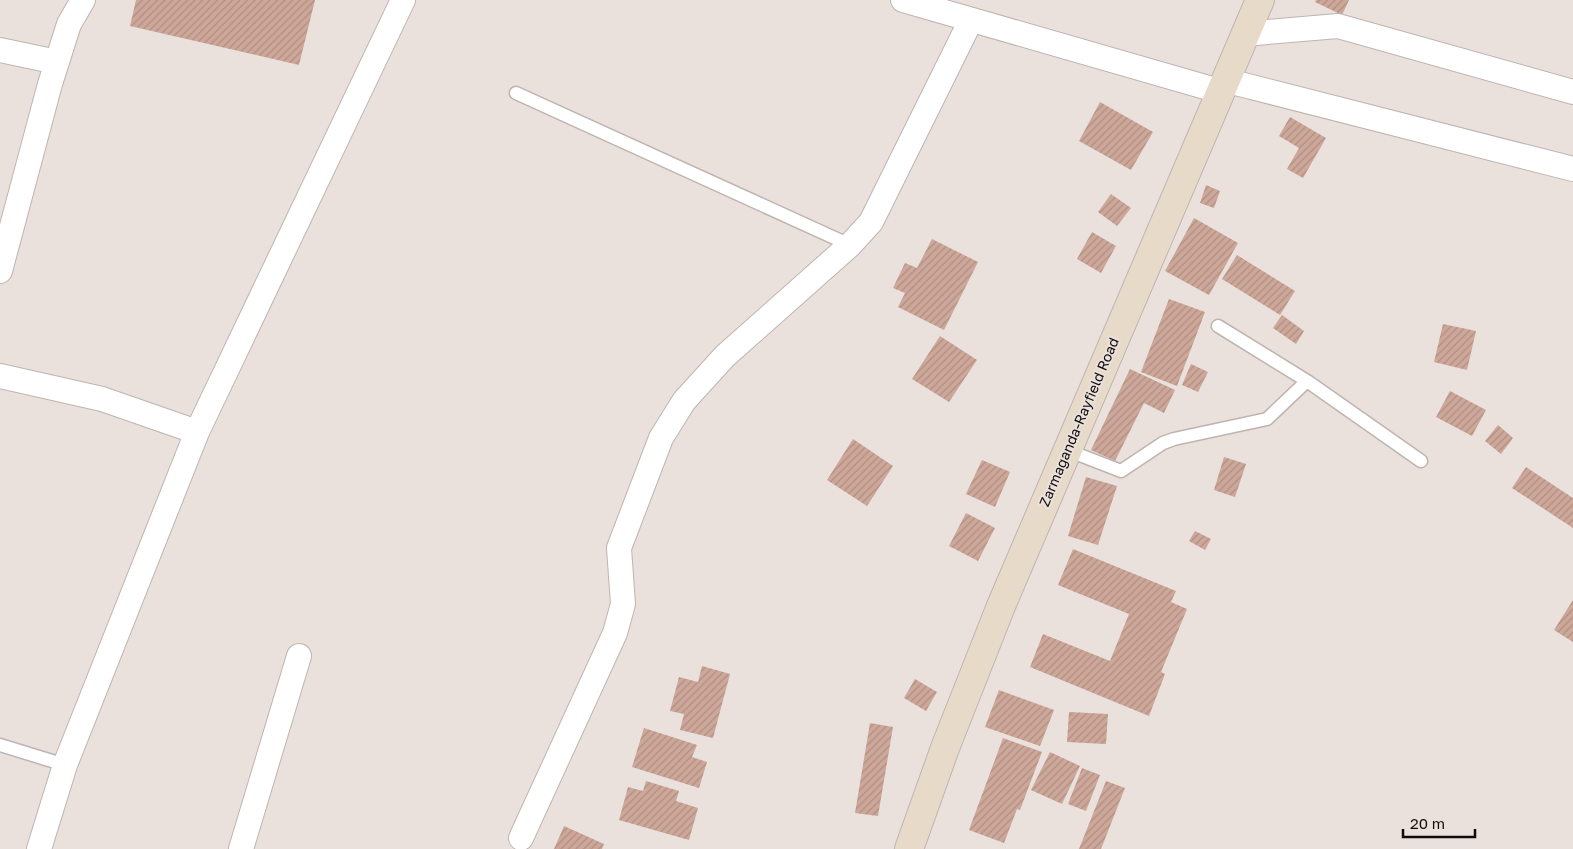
<svg xmlns="http://www.w3.org/2000/svg" width="1573" height="849" font-family="'Golos Text',sans-serif">
<style>
.building{fill:url(#building-hatch)}
.lines{fill:none;stroke-linecap:round;stroke-linejoin:round}
.lane-casing{stroke:#beb4b1;stroke-width:15}
.street-casing{stroke:#beb4b1;stroke-width:26}
.secondary-casing{stroke:#beb4b1;stroke-width:30}
.lane{stroke:#fff;stroke-width:12}
.street{stroke:#fff;stroke-width:24}
.secondary{stroke:#e8dac8;stroke-width:28}
.labels{text-anchor:middle;stroke-width:4;stroke-linejoin:round;paint-order:stroke}
.street-label{font-size:14px;fill:#0f0c0b;stroke:#eae0dc}
</style>
<defs>
<pattern id="building-hatch" width="6" height="6" patternUnits="userSpaceOnUse" patternTransform="scale(1.25)"><rect width="6" height="6" fill="#cda799"/><path d="M-1 1l2-2M0 6l6-6M5 7l2-2" fill="none" stroke="#af8f82"/></pattern>
</defs>
<rect width="100%" height="100%" fill="#eae0dc"/>
<path class="building" d="M136,0H315L299,65L130,26Z
M1316,0H1349L1342,15L1315,2Z
M1100,102L1153,132L1131,170L1079,141Z
M1290,117L1326,138L1303,178L1287,169L1299,148L1279,136Z
M1206,185L1220,191L1214,208L1200,203Z
M1111,194L1131,208L1117,226L1098,212Z
M1194,218L1238,243L1209,295L1165,271Z
M1092,232L1116,246L1101,273L1077,259Z
M932,239L978,262L944,330L898,307L905,293L893,288L905,263L917,268Z
M1237,255L1295,291L1280,315L1222,279Z
M1169,299L1205,312L1177,386L1141,372Z
M1282,315L1304,331L1296,344L1273,328Z
M1443,324L1476,331L1467,370L1434,362Z
M940,336L977,360L949,402L912,379Z
M1191,364L1208,372L1198,392L1182,385Z
M1130,369L1175,390L1164,413L1144,403L1115,461L1091,450Z
M1450,391L1486,410L1472,436L1436,417Z
M1498,425L1513,438L1501,454L1485,441Z
M853,439L893,466L867,506L827,480Z
M1224,457L1246,464L1235,497L1214,490Z
M982,460L1010,472L995,507L966,494Z
M1526,467L1573,498V528L1512,488Z
M1086,477L1117,486L1098,545L1068,536Z
M966,513L995,528L978,561L949,546Z
M1195,531L1211,539L1205,550L1189,541Z
M1073,549L1176,591L1171,602L1187,609L1161,672L1165,674L1149,716L1030,667L1043,634L1110,661L1129,614L1058,585Z
M1573,600V642L1554,630Z
M702,666L730,674L713,738L680,730L684,714L670,711L679,677L698,682Z
M915,679L937,692L926,711L904,698Z
M999,690L1054,710L1040,746L985,727Z
M1069,712L1108,714L1106,744L1067,742Z
M870,723L893,727L878,816L855,813Z
M644,728L697,745L692,757L707,762L699,788L632,767Z
M1003,738L1042,752L1020,810L1017,809L1004,843L969,830Z
M1050,752L1080,766L1062,804L1031,790Z
M1082,768L1100,775L1086,811L1068,804Z
M646,781L679,791L676,801L698,808L689,840L619,820L628,787L643,791Z
M1106,781L1125,788L1101,849H1079Z
M564,826L604,844L602,849H554Z"/>
<g class="lines">
<g class="lane-casing">
<path id="lane" d="M516,93L850,245
M1218,326L1307,381L1421,461
M1067,450L1121,471L1163,443L1174,439L1267,419L1307,381
M0,745L65,765"/>
</g>
<g class="street-casing">
<path id="street" d="M903,0L1219,91
M1244,34L1338,26L1573,92
M0,50L57,62
M1224,80L1573,169
M0,271L50,84L69,24L83,0
M0,376L102,399L197,432L65,765L39,849
M197,432L403,0
M521,838L615,633L623,604L619,548L661,438L684,401L725,356L850,245L871,222L971,20
M241,849L299,656"/>
</g>
<g class="secondary-casing">
<path id="secondary" d="M909,849L945,748L1001,606L1260,0"/>
</g>
<use href="#lane" class="lane"/>
<use href="#street" class="street"/>
<use href="#secondary" class="secondary"/>
</g>
<g class="labels">
<g class="street-label">
<text transform="translate(1079 422) rotate(-67)" y="5">Zarmaganda-Rayfield Road</text>
</g>
</g>
<path d="M1403 829v8h72v-8" fill="none" stroke="#0f0c0b" stroke-width="2.5"/>
<text x="1410" y="829" font-size="15" fill="#0f0c0b" stroke="#eae0dc" stroke-width="4" paint-order="stroke">20 m</text>
</svg>
